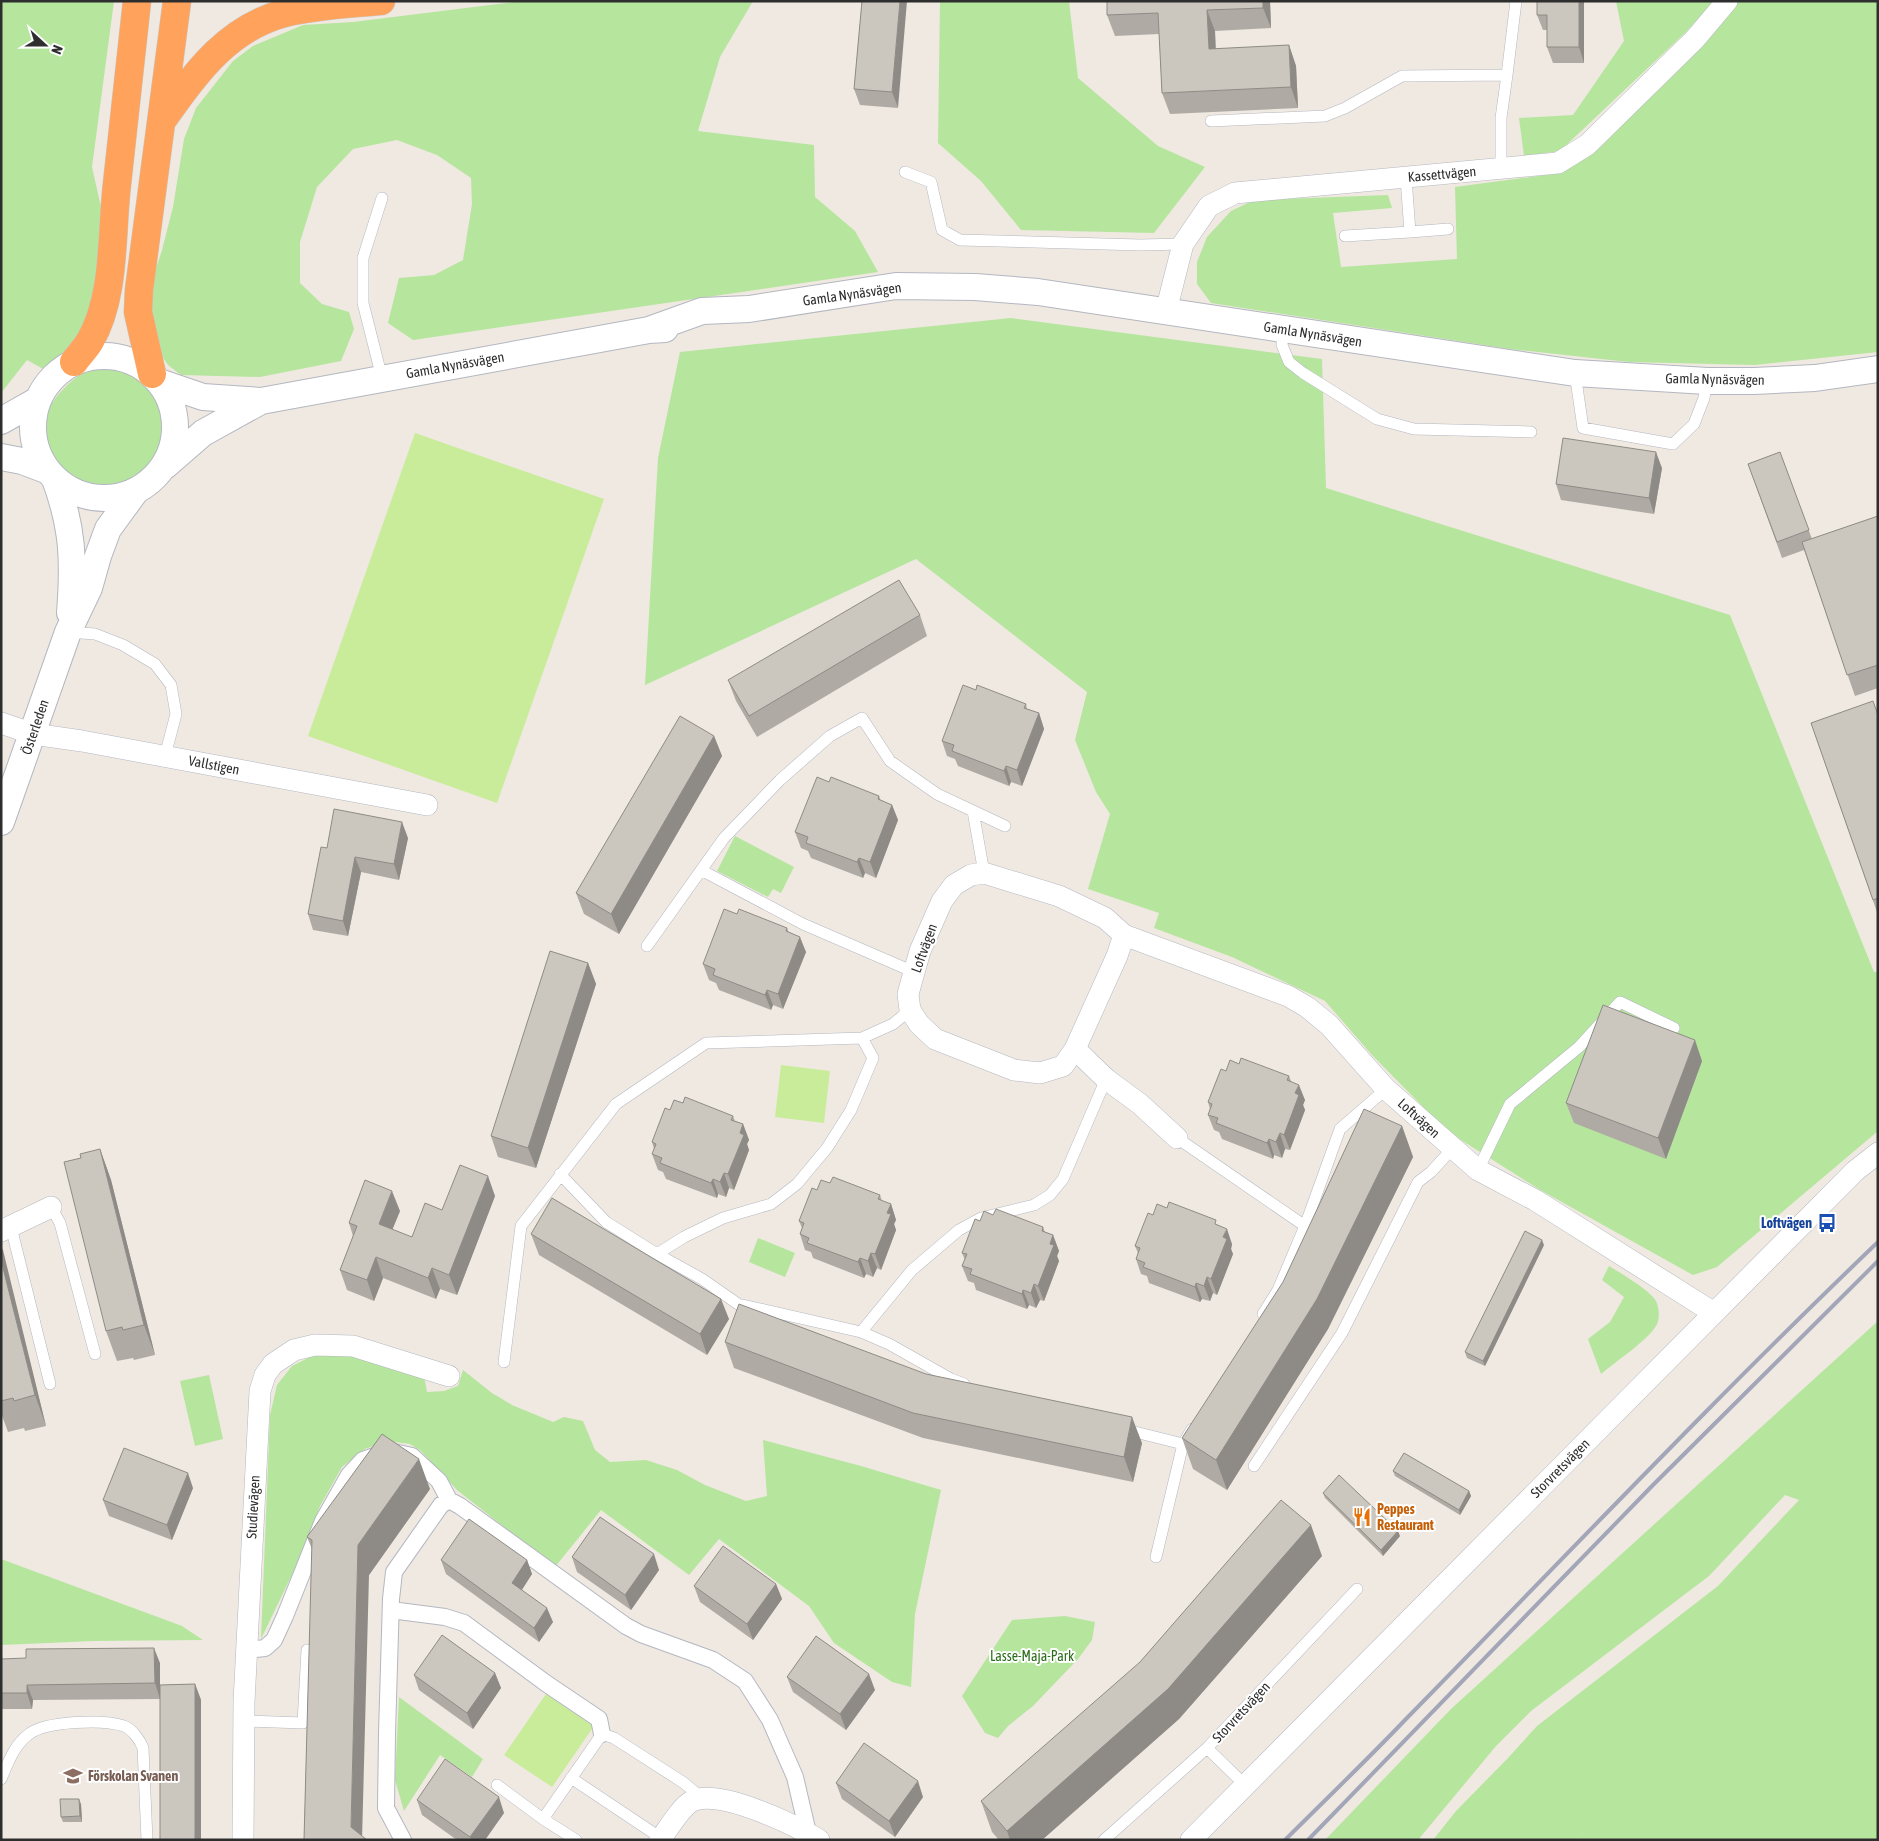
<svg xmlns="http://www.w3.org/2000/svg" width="1879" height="1841" font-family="'Asap Condensed',sans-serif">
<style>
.green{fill:#b6e59e}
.pitch{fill:#c9ec9a}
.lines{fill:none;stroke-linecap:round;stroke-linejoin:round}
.service-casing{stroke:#b4b7c1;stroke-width:12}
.pedestrian-casing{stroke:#b4b7c1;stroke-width:18}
.minor-casing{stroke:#b4b7c1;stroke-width:22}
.tertiary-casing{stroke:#b4b7c1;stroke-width:28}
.motorway-casing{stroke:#c9c9c9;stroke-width:29}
.service{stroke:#fff;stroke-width:11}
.pedestrian{stroke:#fff;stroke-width:16}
.minor{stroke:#fff;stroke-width:21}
.tertiary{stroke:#fff;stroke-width:26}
.motorway{stroke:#ffa35c;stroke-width:28}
.rail{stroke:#a3a6b8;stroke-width:4}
.wall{fill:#afaba4}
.shaded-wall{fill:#8e8b86}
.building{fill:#cbc7bf;stroke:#8e8b86}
.labels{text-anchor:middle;stroke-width:4;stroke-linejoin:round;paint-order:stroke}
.street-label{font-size:14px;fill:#2e2e2e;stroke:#fff}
.transit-label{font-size:14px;font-weight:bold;fill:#164399;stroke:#fff;text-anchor:end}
.food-label{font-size:14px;font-weight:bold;fill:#c56008;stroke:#fff;text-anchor:start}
.park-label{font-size:14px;fill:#2c6e1b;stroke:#fff}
.education-label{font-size:14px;font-weight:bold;fill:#785e54;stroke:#fff;text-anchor:start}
</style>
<rect width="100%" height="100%" fill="#efe9e1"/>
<path class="green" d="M1,1H114L92,167L101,207L97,285L87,321L62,356L45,370L27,360L1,393Z
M521,1H753L720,57L698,131L814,145L815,197L855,231L878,272L413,340L388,323L399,278L434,275L463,260L472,204L471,178L437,155L397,140L353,149L317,187L300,242V283L322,304L349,312L354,329L341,361L260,377L181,375L168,365L158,350L152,316V281L162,250L173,207L184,139L196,108L233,61L253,46L303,25L353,22Z
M940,1H1069L1078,78L1158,146L1205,167L1154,233L1021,230L981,181L938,143Z
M1616,1H1714L1686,32L1560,151L1524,156L1519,118L1573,115L1624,41Z
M1736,1H1878V352L1755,365L1629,362L1510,349L1211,303L1197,284V262L1207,237L1231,211L1254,200L1388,195L1392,208L1333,213L1341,267L1457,259L1455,187L1561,173Z
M1011,318L1322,359L1326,488L1730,615L1874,972H1878V1131L1717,1267L1693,1275L1542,1191L1461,1140L1437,1121L1372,1055L1325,1001L1232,957L1154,928L1159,913L1088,889L1110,814L1096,792L1075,740L1087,692L916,559L645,685L658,458L680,352Z
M116,366C211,387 152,513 80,485C50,473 37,438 49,409C56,394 72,379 86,371C95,366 107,367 116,366Z
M735,836L794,867L781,893L773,889L768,897L717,871Z
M758,1238L795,1253L785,1277L749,1262Z
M1609,1266C1620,1273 1650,1290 1656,1301C1659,1307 1660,1318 1657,1324C1650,1339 1615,1362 1601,1374L1588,1339L1610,1322L1624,1297L1602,1280Z
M1878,1321V1840H1580L1578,1838L1576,1840H1433L1456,1811L1508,1758L1537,1726L1718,1586L1799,1500L1785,1495L1709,1576L1531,1711L1496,1746L1418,1840H1325L1451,1709Z
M314,1355L355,1356L424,1376L427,1392L444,1391L458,1386L463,1370L492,1393L512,1405L553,1422L564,1417L583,1421L595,1450L610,1462L646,1460L677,1470L705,1485L746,1501L767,1496L763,1440L861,1466L941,1490L915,1614L911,1687L892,1682L834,1643L809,1606L719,1539L689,1575L601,1510L555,1567L457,1490L421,1451L410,1444L395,1442L379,1444L365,1449L342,1467L320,1506L298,1562L261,1639L270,1415L277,1385L292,1366Z
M209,1375L223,1439L195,1446L180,1381Z
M1,1559L182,1626L203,1640L94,1641L1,1645Z
M1065,1616L1095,1622L1092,1640L1078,1659L1033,1706L1008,1726L998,1738L985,1733L962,1696L1012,1620Z
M399,1697L483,1759L472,1777L440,1755L404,1811L395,1780Z"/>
<path class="pitch" d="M415,433L604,499L497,803L308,736Z
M781,1065L830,1071L824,1123L775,1117Z
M546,1694L594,1726L552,1787L504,1755Z"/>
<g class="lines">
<g class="service-casing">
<path id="service" d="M1507,75L1516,1
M1211,121L1325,116L1345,108L1402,76L1507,75L1501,118V169
M905,172L931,182L942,230L960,240L1140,245L1183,244
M1406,178L1410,232L1448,229
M382,198L363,258V303L382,378
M1345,236L1410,232
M1283,329L1282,345L1289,362L1303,373L1377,419L1414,429L1531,432
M1575,373L1583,428L1673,444L1694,424L1704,398L1707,381
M68,632L95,634L123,645L155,664L171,685L176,714L165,756
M973,811L984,873
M701,870L803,924L914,972
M647,946L724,838L780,780L830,736L862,718L890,761L937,794L1005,826
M1177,1138L1305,1226L1278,1290L1263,1314
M1478,1170L1510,1104L1579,1047L1620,1002L1674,1028
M560,1174L606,1222L657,1254L702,1279L738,1304L861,1332L889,1344L951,1379L964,1384
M51,1207L60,1223L95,1354
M1305,1226L1340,1129L1386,1089
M11,1227L50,1384
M657,1254L684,1237L723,1218L771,1204L797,1184L827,1148L851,1110L873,1058L862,1038
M861,1332L912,1270L959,1230L981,1218L1034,1205L1050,1195L1063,1179L1106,1079
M504,1362L521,1226L616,1104L706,1043L862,1038L893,1024L910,1010
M1123,1429L1183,1444L1192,1429
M1254,1466L1342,1333L1418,1182L1431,1172L1453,1148
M1156,1557L1183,1444
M244,1721L303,1723L307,1650
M1207,1748L1245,1785
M571,1778L661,1838
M1,1779C8,1763 14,1745 29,1734C46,1721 103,1719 124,1726C132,1729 140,1740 143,1748L147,1840
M497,1785L543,1819L576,1840
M543,1819L602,1734L614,1738L684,1783L702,1798
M1104,1840L1207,1748L1357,1589"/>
</g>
<g class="pedestrian-casing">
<path id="pedestrian" d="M391,1610L445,1617L464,1623L547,1684L599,1719L602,1734
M247,1650L265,1648L274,1640L285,1616L323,1521L349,1475L363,1460L389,1451L412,1456L439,1481L449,1500
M403,1840L386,1808L387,1733L391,1599L394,1572L441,1505L449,1500L460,1506L626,1626L641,1634L713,1660L745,1681L770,1720L795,1777L808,1833"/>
</g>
<g class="minor-casing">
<path id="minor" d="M1166,311L1183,244L1209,206L1235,193L1558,163L1587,145L1695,39L1727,1
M1,723L33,734L82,741L427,805
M1075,1049L1063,1066L1040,1073L1014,1070L935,1039L919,1024L910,1010L908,994L920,951L942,901L954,885L971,875L984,873L1059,896L1105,918L1124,935
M1177,1138L1140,1104L1106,1079L1075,1049L1117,956L1124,935L1288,996L1307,1007L1329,1025L1386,1089L1478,1170L1535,1200L1714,1313
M1,1231L51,1207
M243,1840L244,1702L260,1391L265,1375L273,1364L294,1350L315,1345L353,1346L449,1376
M660,1840C668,1829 681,1807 692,1801C719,1788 795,1825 819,1840
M1191,1840L1855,1171L1878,1153"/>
</g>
<g class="tertiary-casing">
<path id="tertiary" d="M649,330L702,311L749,309L896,286L975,287L1038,292L1575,373L1707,381H1754L1815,378L1878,369
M33 427a71 71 0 1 1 142 0a71 71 0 1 1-142 0Z
M159,382L203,397L261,401L649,330L665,329
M1,421L38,400
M1,457L22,461L46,470
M165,466L203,433L261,401
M55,479C73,528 74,561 70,613
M1,822L68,632L89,588L98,556L108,529L135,492"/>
</g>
<g class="motorway-casing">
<path id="motorway" d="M163,119C196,73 227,28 285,13C316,5 349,4 381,1
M74,362C79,355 86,348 90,341C116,296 111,234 117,184C124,123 130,62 137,1
M152,374L138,312L139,290L177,1"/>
</g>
<use href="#service" class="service"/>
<use href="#pedestrian" class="pedestrian"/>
<use href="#minor" class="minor"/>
<use href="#tertiary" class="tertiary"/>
<use href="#motorway" class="motorway"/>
<path class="rail" d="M1285,1840C1325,1800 1366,1761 1405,1720C1562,1560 1716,1397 1878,1242
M1308,1840L1653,1485L1878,1261"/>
</g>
<path class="wall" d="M862,1L898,108L860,105L854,89Z
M1270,1L1271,28L1215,31L1216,49L1289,45L1296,66L1298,108L1170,114L1162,93L1159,34L1115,36L1107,15Z
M1584,1V63H1553L1547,47V30H1543L1537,15Z
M1780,452L1812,539L1878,516V688L1855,696L1804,550L1782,558L1748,464Z
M1662,468L1654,514L1561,500L1556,484Z
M920,615L927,636L757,737L736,701L728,680Z
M976,690L1026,704L1027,709L1039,713L1044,729L1022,786L1011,782L1009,786L958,766L955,759L947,756L942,741Z
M1878,715V915L1811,723Z
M714,736L722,756L619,934L584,914L576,893Z
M829,782L879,796L881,801L892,805L898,820L876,878L865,873L863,878L811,858L808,851L801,848L795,832Z
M408,838L399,880L361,872L348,936L313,930L308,914L327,848Z
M737,914L787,928L789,933L806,952L783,1009L773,1005L771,1010L719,990L716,983L709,980L703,964Z
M588,963L596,984L536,1168L498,1157L491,1136Z
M1702,1061L1666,1159L1574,1123L1566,1103Z
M1239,1064L1289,1076L1291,1081L1305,1100L1303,1105L1305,1110L1290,1150L1285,1149L1282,1158L1274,1155L1273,1159L1222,1139L1219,1132L1214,1130L1208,1115L1210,1109L1208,1102Z
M683,1103L733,1116L735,1121L743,1124L749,1140L747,1144L749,1150L734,1190L729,1188L726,1197L718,1194L717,1198L666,1179L663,1172L658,1170L652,1154L654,1149L652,1142L670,1110Z
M1402,1126L1413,1157L1328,1329L1227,1490L1193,1469L1182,1438Z
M100,1149L111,1180L155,1355L134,1360L133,1358L117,1361L106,1331L81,1158Z
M830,1183L880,1195L882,1201L891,1204L896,1220L894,1224L896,1230L881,1270L877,1268L873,1277L866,1274L864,1278L813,1258L811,1252L805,1250L800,1234L802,1228L799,1221L817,1190Z
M495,1196L457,1295L440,1289L436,1299L383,1278L374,1301L347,1290L340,1270L353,1236L349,1223L400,1211L392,1230L412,1237L442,1210Z
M993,1215L1043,1227L1045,1232L1053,1235L1059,1251L1057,1256L1059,1261L1044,1301L1040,1300L1036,1308L1029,1305L1027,1309L976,1290L974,1283L968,1281L962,1266L965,1260L962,1253L980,1221Z
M1153,1215L1218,1225L1232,1244L1231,1249L1233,1254L1217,1295L1213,1293L1210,1301L1202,1299L1200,1302L1149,1283L1147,1276L1141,1274L1136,1259L1138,1253L1135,1246Z
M531,1234L729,1319L707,1355L539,1255Z
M1544,1245L1485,1366L1467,1358L1465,1352Z
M1,1247L46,1426L25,1431L24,1428L8,1432L1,1413Z
M725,1342L926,1374L1142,1443L1133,1482L923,1438L734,1368Z
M1393,1471L1469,1491L1471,1496L1460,1515L1395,1476Z
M193,1488L172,1540L109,1516L103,1500Z
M430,1489L369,1575L304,1840L312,1549L307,1537Z
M1323,1493L1400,1536L1383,1556L1325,1498Z
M1322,1556L1179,1719L1042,1840H999L992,1832L981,1801Z
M572,1557L659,1570L631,1610L577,1572Z
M441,1560H527L532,1574L522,1590L553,1622L539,1642L446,1574Z
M776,1584L782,1599L753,1640L700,1602L694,1586Z
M1,1659L160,1663V1685L195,1684L201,1700V1840H160V1699L33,1700L32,1709H1Z
M495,1673L501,1688L473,1729L419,1690L414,1675Z
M787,1677L875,1690L846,1730L793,1692Z
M836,1783L923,1797L895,1837L842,1799Z
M417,1800L504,1813L485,1840H457L422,1815Z
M81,1804L82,1822H63L61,1817Z"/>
<path class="shaded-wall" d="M900,1H907L898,108L892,92Z
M1263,1H1270L1271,28L1263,8Z
M1579,1H1584V63L1579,47Z
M1207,10L1215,31L1216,70L1209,49Z
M1289,45L1296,66L1298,108L1291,87Z
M1656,452L1662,468L1654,514L1649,498Z
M1039,713L1044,729L1022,786L1017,770Z
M714,736L722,756L619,934L611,914Z
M1006,766L1011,782L1009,786L1004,771Z
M892,805L898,820L876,878L870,862Z
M402,822L408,838L399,880L394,864Z
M355,857L361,872L348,936L343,921Z
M859,858L865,873L863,878L857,862Z
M800,937L806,952L783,1009L778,994Z
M588,963L596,984L536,1168L528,1148Z
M767,990L773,1005L771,1010L765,995Z
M1695,1040L1702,1061L1666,1159L1658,1138Z
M1299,1085L1305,1100L1303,1105L1305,1110L1290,1150L1284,1135L1295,1093Z
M743,1124L749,1140L747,1144L749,1150L734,1190L728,1174L740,1133Z
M1402,1126L1413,1157L1328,1329L1227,1490L1216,1460Z
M1280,1133L1285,1149L1282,1158L1276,1142Z
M1269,1139L1274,1155L1273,1159L1267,1143Z
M100,1149L111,1180L155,1355L144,1325Z
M724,1173L729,1188L726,1197L720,1182Z
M488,1176L495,1196L457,1295L449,1275Z
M713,1179L718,1194L717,1198L711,1183Z
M392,1191L400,1211L386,1245L379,1224Z
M891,1204L896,1220L894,1224L896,1230L881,1270L875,1254L887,1213Z
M1227,1229L1232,1244L1231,1249L1233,1254L1217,1295L1211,1279L1223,1237Z
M1053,1235L1059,1251L1057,1256L1059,1261L1044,1301L1038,1286L1050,1244Z
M1542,1240L1544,1245L1485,1366L1483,1361Z
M1,1247L3,1250L46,1426L35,1395L1,1260Z
M871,1253L877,1268L873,1277L868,1261Z
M376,1257L383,1278L374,1301L367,1280Z
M860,1258L866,1274L864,1278L858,1262Z
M432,1268L440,1289L436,1299L428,1278Z
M1207,1277L1213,1293L1210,1301L1204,1286Z
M1196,1283L1202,1299L1200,1302L1195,1287Z
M1034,1284L1040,1300L1036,1308L1031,1293Z
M1023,1290L1029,1305L1027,1309L1022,1294Z
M721,1299L729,1319L707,1355L700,1334Z
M1132,1417L1142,1443L1133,1482L1124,1457Z
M419,1459L430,1489L369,1575L362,1840L351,1827L358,1545Z
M188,1473L193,1488L172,1540L167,1525Z
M1469,1491L1471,1496L1460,1515L1459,1510Z
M1311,1525L1322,1556L1179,1719L1042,1840H1010L1007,1831Z
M1398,1531L1400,1536L1383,1556L1381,1550Z
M654,1554L659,1570L631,1610L625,1595Z
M527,1560L532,1574L517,1597L512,1583Z
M776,1584L782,1599L753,1640L747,1624Z
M547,1608L553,1622L539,1642L534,1628Z
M154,1648L160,1663V1699L155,1683Z
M495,1673L501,1688L473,1729L467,1713Z
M869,1674L875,1690L846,1730L840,1714Z
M195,1684L201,1700V1840H195Z
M27,1685L33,1700L32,1709L27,1693Z
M918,1781L923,1797L895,1837L889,1821Z
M499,1797L504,1813L485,1840H471L470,1837Z
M79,1799L81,1804L82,1822L80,1816Z"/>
<path class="building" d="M862,1H900L892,92L854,89Z
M1107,1H1263V8L1207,10L1209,49L1289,45L1291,87L1162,93L1158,13L1107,15Z
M1537,1H1579V47H1547V15H1537Z
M1563,438L1656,452L1649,498L1556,484Z
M1780,452L1809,530L1777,542L1748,464Z
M1878,516V665L1847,675L1802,542Z
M899,580L920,615L749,716L728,680Z
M963,685L976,690L977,685L1026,704L1024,708L1039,713L1017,770L1006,766L1004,771L952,751L954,745L942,741Z
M1873,701L1878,715V898L1873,900L1811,723Z
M680,716L714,736L611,914L576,893Z
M817,777L829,782L831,777L879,796L878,799L892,805L870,862L859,858L857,862L806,843L808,837L795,832Z
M334,809L402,822L394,864L355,857L343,921L308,914L321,847L327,848Z
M724,909L737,914L739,909L787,928L786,931L800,937L778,994L767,990L765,995L713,975L715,969L703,964Z
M550,951L588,963L528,1148L491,1136Z
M1603,1005L1695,1040L1658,1138L1566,1103Z
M1241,1058L1289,1076L1287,1080L1299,1085L1295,1093L1299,1095L1284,1135L1280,1133L1276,1142L1269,1139L1267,1143L1216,1123L1218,1118L1208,1115L1212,1104L1208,1102L1221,1069L1226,1071L1230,1060L1239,1064Z
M685,1097L733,1116L731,1120L743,1124L740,1133L744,1135L728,1174L724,1173L720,1182L713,1179L711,1183L660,1163L662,1158L652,1154L656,1144L652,1142L665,1108L670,1110L674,1100L683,1103Z
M1364,1109L1402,1126L1317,1299L1216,1460L1182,1438L1283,1282Z
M100,1149L144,1325L123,1330L122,1327L106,1331L64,1162L81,1158L80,1154Z
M460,1165L488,1176L449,1275L432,1268L428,1278L376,1257L367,1280L340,1270L357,1226L349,1223L365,1180L392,1191L379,1224L412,1237L425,1203L442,1210Z
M833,1177L880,1195L878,1199L891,1204L887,1213L891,1214L875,1254L871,1253L868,1261L860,1258L858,1262L807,1243L809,1238L800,1234L804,1223L799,1221L812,1188L817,1190L821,1180L830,1183Z
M552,1198L721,1299L700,1334L531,1234Z
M1169,1202L1216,1220L1215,1224L1227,1229L1223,1237L1227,1239L1211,1279L1207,1277L1204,1286L1196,1283L1195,1287L1143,1267L1145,1263L1136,1259L1140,1248L1135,1246L1148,1213L1153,1215L1157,1204L1167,1208Z
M996,1209L1043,1227L1042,1231L1053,1235L1050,1244L1054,1245L1038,1286L1034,1284L1031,1293L1023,1290L1022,1294L970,1274L972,1269L962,1266L967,1254L962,1253L975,1219L980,1221L984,1211L993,1215Z
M1525,1231L1542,1240L1483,1361L1465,1352Z
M1,1260L35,1395L14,1401L13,1398L1,1401Z
M739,1304L926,1374L1132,1417L1124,1457L913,1413L725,1342Z
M382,1434L419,1459L358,1545L351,1827L367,1840H304L312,1540L307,1537Z
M124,1448L188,1473L167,1525L103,1500Z
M1404,1453L1469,1491L1459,1510L1393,1471Z
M1339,1475L1398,1531L1381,1550L1323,1493Z
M1281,1500L1311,1525L1168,1689L1007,1831L981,1801L1140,1662Z
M600,1517L654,1554L625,1595L572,1557Z
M469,1519L527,1560L512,1583L547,1608L534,1628L441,1560Z
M723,1546L776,1584L747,1624L694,1586Z
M442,1635L495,1673L467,1713L414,1675Z
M816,1636L869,1674L840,1714L787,1677Z
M154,1648L155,1683L27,1685V1693H1V1659L26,1658V1649Z
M195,1684V1840H160V1685Z
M864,1743L918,1781L889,1821L836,1783Z
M445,1759L499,1797L470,1837L417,1800Z
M60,1799H79L80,1816L61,1817Z"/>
<defs>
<g id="bus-bare" transform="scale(1.5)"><path d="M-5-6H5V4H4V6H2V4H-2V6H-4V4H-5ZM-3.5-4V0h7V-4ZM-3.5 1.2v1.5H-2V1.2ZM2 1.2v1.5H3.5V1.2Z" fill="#1a4fb4" stroke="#fff" stroke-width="2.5" paint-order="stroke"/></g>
<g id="restaurant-bare" transform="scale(1.5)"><path d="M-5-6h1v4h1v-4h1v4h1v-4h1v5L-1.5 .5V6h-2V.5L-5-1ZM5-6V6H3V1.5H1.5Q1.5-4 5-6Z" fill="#e8710a" stroke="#fff" stroke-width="2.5" paint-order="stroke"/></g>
<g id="school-bare" transform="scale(1.5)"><path d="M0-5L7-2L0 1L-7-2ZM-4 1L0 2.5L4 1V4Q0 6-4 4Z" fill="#8d6e63" stroke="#fff" stroke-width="2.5" paint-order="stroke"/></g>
</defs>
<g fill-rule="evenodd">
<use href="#bus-bare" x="1827" y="1223"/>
<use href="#restaurant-bare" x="1362" y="1517"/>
<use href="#school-bare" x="73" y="1776"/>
</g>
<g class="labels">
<g class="street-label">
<text transform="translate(1442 174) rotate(-5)" y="5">Kassettvägen</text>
<text transform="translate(852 294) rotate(-8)" y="5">Gamla Nynäsvägen</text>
<text transform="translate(1313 334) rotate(9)" y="5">Gamla Nynäsvägen</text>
<text transform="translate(455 365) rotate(-10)" y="5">Gamla Nynäsvägen</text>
<text transform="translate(1715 379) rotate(1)" y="5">Gamla Nynäsvägen</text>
<text transform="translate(35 727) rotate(-71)" y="5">Österleden</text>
<text transform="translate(214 765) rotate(11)" y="5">Vallstigen</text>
<text transform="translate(924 948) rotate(-70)" y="5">Loftvägen</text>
<text transform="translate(1419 1118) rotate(42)" y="5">Loftvägen</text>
<text transform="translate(1560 1468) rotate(-45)" y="5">Storvretsvägen</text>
<text transform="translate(253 1507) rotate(-87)" y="5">Studievägen</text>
<text transform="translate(1241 1712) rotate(-47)" y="5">Storvretsvägen</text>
</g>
<g class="transit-label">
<text x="1812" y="1228">Loftvägen</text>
</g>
<g class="food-label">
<text x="1377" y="1514">Peppes<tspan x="1377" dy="16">Restaurant</tspan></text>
</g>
<g class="park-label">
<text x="1032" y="1661">Lasse-Maja-Park</text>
</g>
<g class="education-label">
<text x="88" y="1781">Förskolan Svanen</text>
</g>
</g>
<rect width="1879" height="1841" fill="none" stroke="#2e2e2e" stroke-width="5"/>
<g transform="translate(45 45) rotate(111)" stroke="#ffffff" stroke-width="4" paint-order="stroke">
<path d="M0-4L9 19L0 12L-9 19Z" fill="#2e2e2e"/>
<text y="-8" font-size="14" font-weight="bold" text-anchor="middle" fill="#2e2e2e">N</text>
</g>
</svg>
